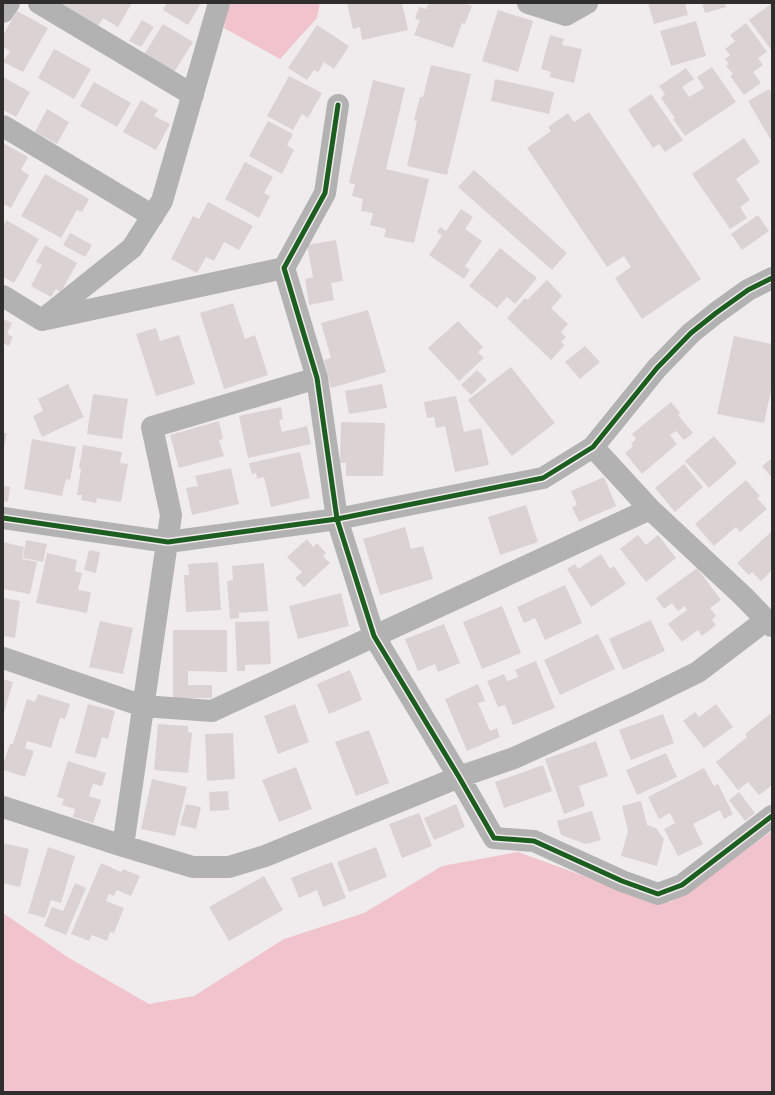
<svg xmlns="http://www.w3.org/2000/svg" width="775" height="1095" font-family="Raleway,sans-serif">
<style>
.green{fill:#f1c3cd}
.building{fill:#dbd2d4}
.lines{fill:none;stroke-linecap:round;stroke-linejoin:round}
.minor{stroke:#b2b2b2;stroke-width:22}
.cycleway-casing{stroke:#f2eaec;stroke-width:8}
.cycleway{stroke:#1b5e20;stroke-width:5}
</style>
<rect width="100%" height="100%" fill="#f0eced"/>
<path class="green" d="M229,3H320L317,18L280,59L224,28Z
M772,831V1092H3V913L69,958L149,1004L194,996L284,939L364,913L442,866L518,852L647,899L670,902L689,891Z"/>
<path class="building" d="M60,3H132L118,27L103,18L98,26Z
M164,3H201L188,25L163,10L166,4Z
M347,3H402L408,30L362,40L360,27L353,29Z
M429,3H464L472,6L465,24L462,23L453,48L414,35L420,20L415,19L419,7L426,9Z
M648,3H685L688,15L654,24Z
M702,3H725L726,7L705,13Z
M772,3V51L749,20Z
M498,10L533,21L518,72L482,61Z
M17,11L48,28L23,72L3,62L10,51L3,47V35Z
M142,20L154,27L141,47L129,41Z
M696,21L706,56L671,66L660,31Z
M746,23L767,52L758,58L763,65L753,72L761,83L744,95L730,76L733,74L726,66L729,64L725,59L730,55L725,49L735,41L730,35Z
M163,24L193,42L173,74L143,56Z
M317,25L349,46L334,69L324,62L318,72L314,70L307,80L288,68Z
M550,35L564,39L562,45L582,49L574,83L550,77L551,72L541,69Z
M54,49L91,69L74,99L38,78Z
M431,65L471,74L447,175L407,166L417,121L414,120L420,97H423Z
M712,67L736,102L685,136L673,119L675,118L661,98L665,94L659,86L686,68L694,79L682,87L689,97L704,88L697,77Z
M289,76L322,93L308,118L302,114L293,130L267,116Z
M3,77L30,92L16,117L3,110Z
M495,79L554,92L549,114L491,101Z
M373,80L405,88L386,169L429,179L414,243L384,237L386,229L370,225L373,213L361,211L363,199L352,196L355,184L349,183Z
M94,82L131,103L117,127L80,106Z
M769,89L772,93V142L748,101Z
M651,94L683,140L665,152L659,144L653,148L628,110Z
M141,100L158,110L154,116L170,124L156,150L123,132Z
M47,109L69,122L57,144L35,132Z
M589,112L701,279L642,319L615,278L631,267L624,256L607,267L527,148L551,131L548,127L568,113L574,122Z
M268,121L293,134L287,145L294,150L282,174L249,156Z
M744,138L760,162L736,179L750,200L740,207L747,218L730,229L692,174Z
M3,143L28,157L21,170L29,175L11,208L3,204Z
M245,162L273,177L264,193L270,196L259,218L225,199Z
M474,170L567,253L552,270L458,187Z
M45,174L89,199L82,212L77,210L61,238L21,216Z
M208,202L253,226L239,250L224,242L214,261L206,257L197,273L171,259L193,216L199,219Z
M461,209L473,217L465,229L482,241L465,266L470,270L464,279L429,255L442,236L437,232L440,227L446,231Z
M758,215L769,231L742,250L731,234Z
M6,220L39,239L14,283L3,277V227Z
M70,233L92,245L85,257L63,245Z
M336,240L343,281L331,283L334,300L309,305L305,279L313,277L307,245Z
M45,245L77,263L61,292L56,289L51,297L31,286L42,265L36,262Z
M500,248L537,278L515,304L507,297L497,308L469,286Z
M547,280L562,296L551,308L568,324L561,332L566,337L561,342L565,345L551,360L507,318L525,298L527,300Z
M233,303L245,339L255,335L268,375L224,389L200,313Z
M368,310L386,372L331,388L324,360L331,358L321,323Z
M3,319L12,323L7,334L13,337L9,346L3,343Z
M458,321L483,347L478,352L484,358L459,381L428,348Z
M156,328L160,341L179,335L195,384L156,396L136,334Z
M734,336L772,344V386L764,423L717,414Z
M585,346L600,362L580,379L565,362Z
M511,367L555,423L512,456L468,400Z
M477,370L487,380L471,395L461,385Z
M68,384L84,417L42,437L33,416L43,411L38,399Z
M382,384L387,408L349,414L345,391Z
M93,394L128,399L122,439L87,434Z
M456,396L464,432L481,428L489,465L455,472L445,426L436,428L434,417L427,418L424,402Z
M671,402L680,413L678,415L693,433L684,440L676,431L670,435L677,444L642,474L625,453L633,446L631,444L636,439L632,434Z
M281,407L283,419L279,420L282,432L307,426L311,444L248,458L239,416Z
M219,421L223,439L219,440L224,456L179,468L170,435Z
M341,422L385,423L383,476H346V463H340Z
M3,433H7L4,448H3Z
M714,436L737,463L709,488L685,461Z
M32,439L76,447L70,480L66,479L62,496L24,489Z
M83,445L122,452L120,463L128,464L121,502L97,498L96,503L81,500L82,495H77L81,469L79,468Z
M300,452L310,498L271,507L264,477L257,479L256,473L252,474L249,463Z
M772,458V478L762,466Z
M684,464L703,487L675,512L655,488Z
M231,468L239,504L192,515L186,488L198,486L195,476Z
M604,477L616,506L579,522L572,507L577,505L571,491Z
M746,480L760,496L757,498L767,509L740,532L736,527L714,546L695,524Z
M3,486L10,487L8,502L3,501Z
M526,505L538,542L500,555L488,517Z
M405,527L411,549L423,546L433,579L380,595L363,539Z
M772,531V570L761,581L752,572L749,575L737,563Z
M638,535L646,545L658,535L676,558L646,582L620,549Z
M307,539L313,547L317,543L326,553L323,556L330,563L304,587L295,578L302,572L287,557Z
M26,540L47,544L43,562L23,558Z
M3,542L24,547L22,559L37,562L30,594L3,589Z
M89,550L100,552L96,573L84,570Z
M47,553L77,560L75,571L82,573L78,590L91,592L87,613L36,603Z
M601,554L610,569L614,566L626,584L591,607L567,569L575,564L578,569Z
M218,562L221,610L186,612L184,575H189L188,564Z
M264,563L268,611L239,613V618L230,619L227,581L233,580L232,566Z
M697,568L721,600L710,608L716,616L712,620L716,625L702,636L698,630L682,642L668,624L687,610L685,606L678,611L672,603L664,609L656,598Z
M565,585L582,623L545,640L535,618L524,623L517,607Z
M341,593L349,626L298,639L289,606Z
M3,598L20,601L15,638L3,636Z
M502,606L521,653L482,669L463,622Z
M651,620L665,651L623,670L609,639Z
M100,621L133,628L123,674L89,667Z
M269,621L271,664L245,665V671H237L235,622Z
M444,624L460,663L438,672L435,664L418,671L405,639Z
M173,630H227V672L188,671V685H212V698H173Z
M598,634L615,669L560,695L544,660Z
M536,661L555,708L513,725L505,705L498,707L487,681L504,674L507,681L518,677L515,670Z
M350,670L362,700L329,714L317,684Z
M3,679L13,682L3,716Z
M478,684L485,701L478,703L490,731L497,728L500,737L467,751L445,699Z
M38,694L70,704L65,719L60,718L51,748L27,741L25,748L34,751L25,777L3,770V764L10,744H13L27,699L35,702Z
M88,704L115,711L108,739L102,737L96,758L75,753Z
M295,704L309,742L278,754L264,716Z
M716,704L733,727L704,748L683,721L695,712L699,717Z
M663,714L674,743L631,760L619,730Z
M770,714L772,717V785L759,795L748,782L738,790L716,762L747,737L745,734Z
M158,724L188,726V732L192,733L188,773L154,770Z
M369,730L389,783L356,796L335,742Z
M233,733L235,779L207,781L205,734Z
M596,741L608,776L579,786L585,806L564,814L545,759Z
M666,753L677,777L637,795L626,770Z
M68,761L106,773L102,786L93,784L89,796L101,800L93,823L73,817L75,809L62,805L64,799L57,797Z
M543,765L552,791L504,808L495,782Z
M296,767L312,809L279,822L262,780Z
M704,768L714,786L718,784L733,814L724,819L720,810L693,824L703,844L678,856L664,829L675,823L670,813L659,819L648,797Z
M152,779L187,787L175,836L141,829Z
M228,791L229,810L210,811L209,792Z
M739,792L755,813L745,821L729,800Z
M641,801L647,825L656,828L664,839L657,866L621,856L628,831L622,806Z
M186,804L201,807L196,829L180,825Z
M456,804L465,827L434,840L424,818Z
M592,811L601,840L586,844L561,835L557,821Z
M419,813L432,846L402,858L389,824Z
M3,843L29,849L20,887L3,883Z
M48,847L75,856L61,903L51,900L45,918L28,913Z
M376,847L387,877L349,892L337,862Z
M332,862L346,898L323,907L317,890L299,898L291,878Z
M101,863L121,872L123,869L140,876L131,896L117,890L114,896L109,894L106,901L124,908L114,933L110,932L107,941L92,935L89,941L71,934Z
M264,876L283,910L229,941L209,907Z
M75,883L86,888L66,935L44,926L52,907L63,911Z"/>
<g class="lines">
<path class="minor" d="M39,3L193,95
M528,3L566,15L587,3
M3,12L9,3
M338,105L325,193L284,268L317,378L337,519L374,636L459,777L494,838L534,841L622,881L658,894L682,885L772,816
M3,126L153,216
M3,296L42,320L284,268
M42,320L132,248L162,201L219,3
M593,447L650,509L744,597L772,626
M3,518L168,542L337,519L543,478L593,447L657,368L691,333L716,313L748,290L772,278
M3,658L143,706L212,711L650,509
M3,807L123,846L193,867H229L265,856L459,777L514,758L635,703L698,672L766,620
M123,846L171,515L152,427L317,378"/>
<g class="cycleway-casing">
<path id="cycleway" d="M338,105L325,193L284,268L317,378L337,519L374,636L459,777L494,838L534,841L622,881L658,894L682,885L772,816
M3,518L168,542L337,519L543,478L593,447L657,368L691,333L716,313L748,290L772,278"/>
</g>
<use href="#cycleway" class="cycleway"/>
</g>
<rect width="775" height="1095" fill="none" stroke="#302d2d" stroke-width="8"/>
</svg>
